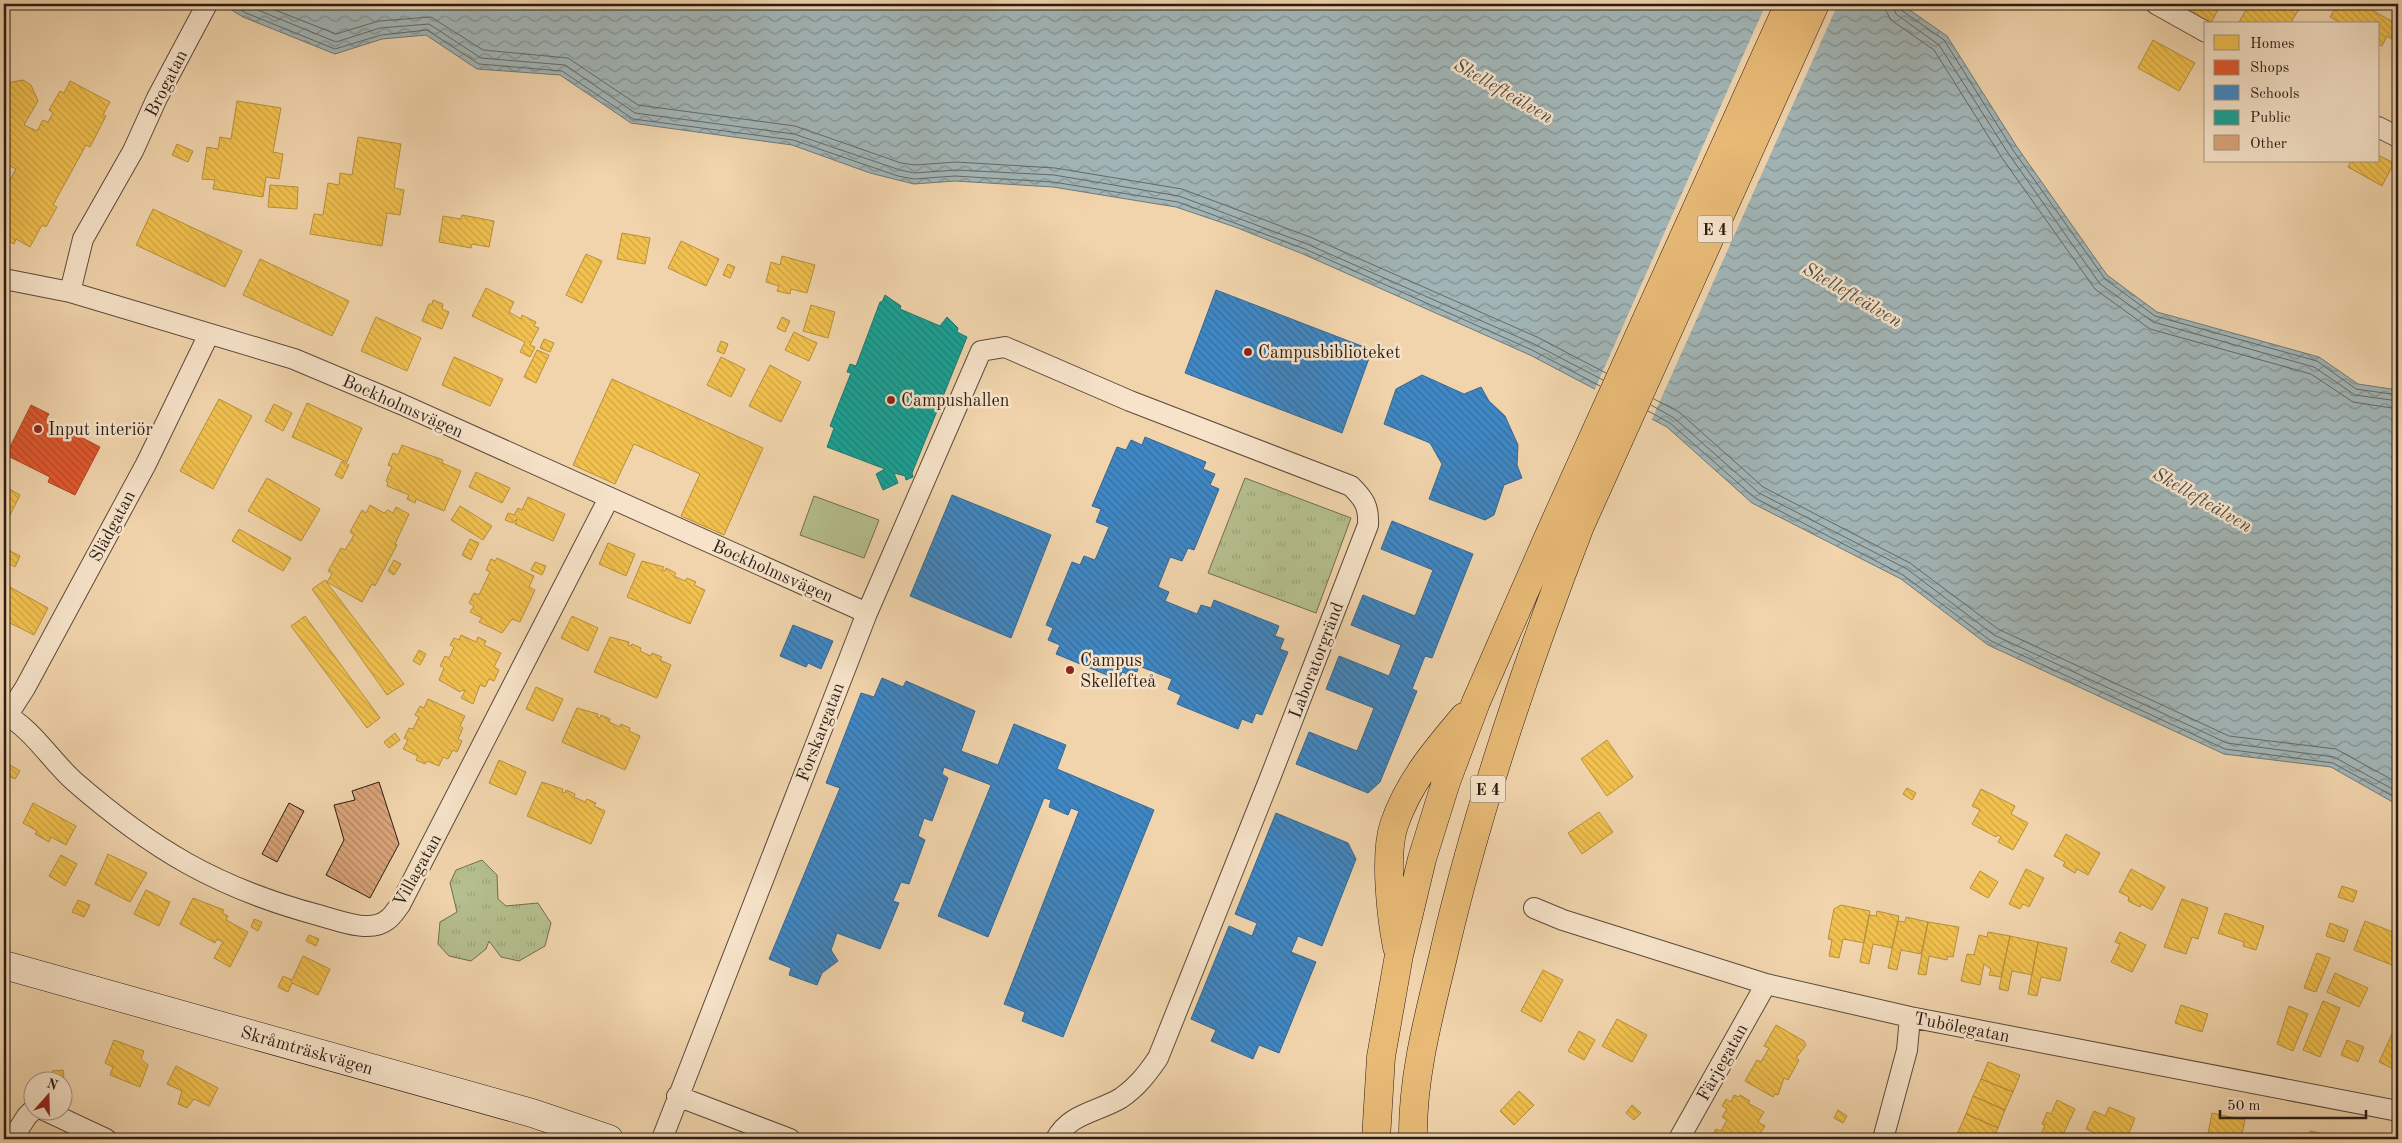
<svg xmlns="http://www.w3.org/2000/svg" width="2402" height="1143" font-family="'Old Standard TT',serif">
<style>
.grass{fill:url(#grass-tufts);stroke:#706d51}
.garden{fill:#b5be8d;stroke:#706d51}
.water{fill:url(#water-waves);stroke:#717876}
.pier{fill:#f1d4ac}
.homes{fill:url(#homes-back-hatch);stroke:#b6903d}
.shops{fill:url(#shops-back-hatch);stroke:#ac4526}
.schools{fill:url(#schools-back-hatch);stroke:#396890}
.public{fill:url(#public-back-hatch);stroke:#1d7a71}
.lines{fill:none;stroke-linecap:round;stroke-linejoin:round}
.shore{stroke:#666866;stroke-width:1}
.building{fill:url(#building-back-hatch);stroke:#2a1c15}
.street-casing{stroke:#5c4a3b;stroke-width:22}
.secondary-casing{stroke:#2a1c15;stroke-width:29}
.highway-casing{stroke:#2a1c15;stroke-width:29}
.street{stroke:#f6e3c9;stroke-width:20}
.secondary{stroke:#f6e3c9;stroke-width:28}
.highway{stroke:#e8ba76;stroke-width:28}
.poi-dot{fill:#8f2418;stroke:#f6e3c9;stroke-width:2}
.labels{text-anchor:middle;stroke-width:5;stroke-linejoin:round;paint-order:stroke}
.shield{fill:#f6e3c9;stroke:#67584b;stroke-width:1}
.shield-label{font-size:16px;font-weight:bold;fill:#2a1c15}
.street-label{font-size:18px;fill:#2a1c15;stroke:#f6e3c9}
.poi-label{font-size:18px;fill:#2a1c15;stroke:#f6e3c9;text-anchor:start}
.water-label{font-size:19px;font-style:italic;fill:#4e4a45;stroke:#f6e3c9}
</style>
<defs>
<pattern id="grass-tufts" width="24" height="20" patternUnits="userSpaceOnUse" patternTransform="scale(1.25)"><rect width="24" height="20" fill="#b5be8d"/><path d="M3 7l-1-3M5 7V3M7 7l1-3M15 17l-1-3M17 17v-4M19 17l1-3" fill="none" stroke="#9ca379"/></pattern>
<pattern id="water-waves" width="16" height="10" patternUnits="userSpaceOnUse" patternTransform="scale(1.25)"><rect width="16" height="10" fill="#a1b5b6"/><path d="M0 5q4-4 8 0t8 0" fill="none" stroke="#839293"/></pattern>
<pattern id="homes-back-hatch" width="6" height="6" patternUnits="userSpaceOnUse" patternTransform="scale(1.25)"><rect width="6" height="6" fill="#f2c14e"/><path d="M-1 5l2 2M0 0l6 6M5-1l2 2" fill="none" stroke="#d0a543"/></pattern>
<pattern id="shops-back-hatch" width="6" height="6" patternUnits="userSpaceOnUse" patternTransform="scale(1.25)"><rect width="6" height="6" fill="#e4572e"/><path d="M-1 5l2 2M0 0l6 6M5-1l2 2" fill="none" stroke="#b94726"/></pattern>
<pattern id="schools-back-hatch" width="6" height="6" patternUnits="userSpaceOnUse" patternTransform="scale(1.25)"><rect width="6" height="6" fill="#3f88c5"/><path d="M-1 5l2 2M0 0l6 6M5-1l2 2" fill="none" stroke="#356e9f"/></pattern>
<pattern id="public-back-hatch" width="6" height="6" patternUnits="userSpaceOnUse" patternTransform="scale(1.25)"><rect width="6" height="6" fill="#17a398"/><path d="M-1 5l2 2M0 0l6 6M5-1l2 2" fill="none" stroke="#15847b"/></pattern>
<pattern id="building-back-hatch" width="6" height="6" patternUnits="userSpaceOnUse" patternTransform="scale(1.25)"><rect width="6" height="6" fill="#daa479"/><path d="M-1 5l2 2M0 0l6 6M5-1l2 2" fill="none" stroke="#b18562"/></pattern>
</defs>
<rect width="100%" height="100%" fill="#f1d4ac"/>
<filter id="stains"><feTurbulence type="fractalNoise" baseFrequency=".004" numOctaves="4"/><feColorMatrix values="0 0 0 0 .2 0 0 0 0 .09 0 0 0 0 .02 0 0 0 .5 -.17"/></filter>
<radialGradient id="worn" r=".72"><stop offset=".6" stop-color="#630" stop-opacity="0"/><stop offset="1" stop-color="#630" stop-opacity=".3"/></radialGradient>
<path class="grass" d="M1245,478L1351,518L1316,613L1208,573Z
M482,860L497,875L498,899L506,906L538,903L551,923L545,946L519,961L501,957L489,941L486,949L471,961L449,956L438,944L440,922L457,912L450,883L456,870Z"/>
<path class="garden" d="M814,496L879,520L864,558L800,535Z"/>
<path class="water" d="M222,4H1901L1947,36L2017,147L2107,275L2157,312L2319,357L2358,384L2398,390V805L2331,767L2224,754L1988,645L1901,579L1752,503L1667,427L1530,355L1303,254L1235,227L1176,207L1053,187L955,181L914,184L870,173L792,145L631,123L560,75L477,69L426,35L382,39L335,54L243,17Z"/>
<path class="pier" d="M1766,4H1838L1651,421L1594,391Z"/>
<path class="homes" d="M2177,4H2221L2211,23Z
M2249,4H2302L2290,24H2238Z
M2338,4H2361L2395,23L2392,28L2396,31L2392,39L2387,36L2382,46L2378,44V24H2342L2330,17Z
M2153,40L2195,63L2179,91L2138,68Z
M23,80L31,85L38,101L24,125L37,131L43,120L48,122L53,113L49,110L60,91L64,93L70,81L110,102L103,115L106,116L90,147L86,145L53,205L57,207L46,227L42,225L30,247L16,239L14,244L4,238V200L8,193L4,191L16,169L4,163V88L7,83Z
M237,101L281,108L273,152L283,154L279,179L266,177L263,197L213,189L215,180L202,179L207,147L218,149L220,137L231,139Z
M358,137L401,144L394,188L404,190L400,215L387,213L382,246L310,234L314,214L323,215L328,183L339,185L340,173L352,175Z
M177,144L193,151L188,162L172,155Z
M2378,155L2394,163L2382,186L2348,167L2351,161H2378Z
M270,185L298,187L297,209L268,207Z
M153,209L242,251L225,287L136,245Z
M462,215L494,221L489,247L472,244L471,248L439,242L443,216L461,219Z
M622,233L650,238L645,264L617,259Z
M681,241L719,259L706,286L668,268Z
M586,254L602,261L582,303L566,295Z
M782,256L815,265L807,293L791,289L790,294L777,291L779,286L766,282L771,262L780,265Z
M260,259L349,301L332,336L243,295Z
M728,264L735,267L730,278L723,275Z
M486,288L514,302L509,312L521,319L522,315L536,322L534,326L539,328L530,345L535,347L530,357L520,352L525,342L472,316Z
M433,300L443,304L442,309L449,312L442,329L422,321L429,304H432Z
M811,305L835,312L828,338L803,331Z
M376,317L421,338L407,371L361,351Z
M782,317L790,321L785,332L777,328Z
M794,332L817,343L809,361L785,350Z
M544,339L554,343L550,352L540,348Z
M721,341L728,344L724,354L717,351Z
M537,350L549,355L536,383L524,377Z
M454,357L503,379L490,406L442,385Z
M721,357L745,369L731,397L707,385Z
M770,365L801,382L781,422L749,406Z
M612,379L763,448L724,535L681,516L700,474L634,444L615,484L573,465Z
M219,399L252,416L213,489L180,471Z
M307,403L362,428L347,462L292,437Z
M274,404L292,413L283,431L265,421Z
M402,445L443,460L442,463L461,471L444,511L416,499L415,503L407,499L409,495L387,486L388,482L386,481L392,467L388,465L393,453L398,455Z
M342,461L349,465L342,479L335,475Z
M476,472L510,488L502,503L469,487Z
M267,478L320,509L301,541L248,511Z
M4,486L20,495L4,527Z
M528,497L565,514L553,541L515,524L517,519L513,523L505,520L508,513L514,515L518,508L522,510Z
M370,505L384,513L388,510L393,513L396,507L409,514L395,544L397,545L375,586L372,584L362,602L327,582L332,574L328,571L341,548L345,550L354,535L350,532L362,510L366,513Z
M460,506L492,526L483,540L451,520Z
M239,529L291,558L283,571L232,541Z
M470,539L479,543L471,560L462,555Z
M608,543L635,554L626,576L599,564Z
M10,551L20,556L15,567L5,561Z
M497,558L534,576L529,587L535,590L520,622L512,619L502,633L479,622L482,618L470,612L474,606L469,603L474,593L479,595L490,572L486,570L491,559L495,561Z
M394,560L401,564L394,575L388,571Z
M642,561L664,567L662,570L665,571L666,568L676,573L674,576L685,581L687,578L696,582L694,585L705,590L690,624L627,597Z
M535,562L546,566L542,575L531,570Z
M325,580L404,684L387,695L312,589Z
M8,586L48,608L34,635L4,620V594Z
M305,616L380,718L367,728L291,626Z
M572,616L598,628L588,651L561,638Z
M461,635L476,642L478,637L486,641L484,645L501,653L494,667L499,670L494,681L489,679L485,687L480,685L473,704L461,698L465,691L462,690L460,692L439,680L444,668L440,666L445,656L449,658L454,647L450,645L454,638L459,640Z
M610,637L629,642L628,645L631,646L632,644L641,648L640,651L651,656L652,653L662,657L660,660L671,665L657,698L594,672Z
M419,650L426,654L420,665L413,661Z
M536,687L563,699L553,721L526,709Z
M428,699L465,716L460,726L463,728L458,739L462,741L457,752L453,750L448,759L443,757L439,766L427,761L425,764L416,760L418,756L403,749L408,740L404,738L409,728L413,729L419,717L415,715L420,706L424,708Z
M577,708L598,714L597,717L600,718L601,715L610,719L609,722L620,727L621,724L630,728L629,731L640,736L625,770L562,742Z
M395,733L400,740L389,748L384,742Z
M1607,740L1633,777L1607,796L1581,759Z
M499,760L526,772L516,795L489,783Z
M10,765L20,771L15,779L5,774Z
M542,782L563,789L562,792L565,793L566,790L575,794L574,797L585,802L587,799L596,803L594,806L605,811L591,844L527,816Z
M1907,788L1916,793L1912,800L1903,794Z
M1981,789L2015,806L2011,814L2028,823L2013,850L1998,842L2001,837L1998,835L1996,837L1972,824L1980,810L1972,806Z
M33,803L76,826L66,845L51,837L49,842L35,834L37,831L23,823Z
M1599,812L1613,832L1582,854L1568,833Z
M2066,834L2100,853L2088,875L2077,869L2075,873L2063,866L2065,862L2054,856Z
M108,854L147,873L130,902L95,884Z
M61,855L77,864L65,886L49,876Z
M2026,869L2044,878L2029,907L2023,904L2020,909L2009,904Z
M2131,869L2165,887L2152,910L2141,904L2140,907L2128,901L2129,897L2119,892Z
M1980,871L1998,882L1988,898L1970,888Z
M2342,886L2357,891L2353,902L2338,897Z
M146,890L170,902L159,926L134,914Z
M193,898L224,910L222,913L228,916L226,920L248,932L230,967L214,958L223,942L217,939L215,943L180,924Z
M2182,899L2208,908L2198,939L2192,937L2186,954L2164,947Z
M78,900L90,905L84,917L72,912Z
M1841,905L1870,911L1864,943L1843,939L1839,958L1829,956L1832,940L1828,939L1834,909Z
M1877,911L1899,916L1892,948L1873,944L1869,964L1860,962L1869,915L1876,916Z
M2225,913L2264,926L2256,950L2243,946L2244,942L2218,933Z
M1906,917L1928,922L1921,954L1901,950L1897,970L1888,968L1898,921L1905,922Z
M254,919L262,922L258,931L251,927Z
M2365,921L2398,934V950L2392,965L2354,950Z
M1928,922L1959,927L1953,957L1948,956L1947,960L1929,956L1926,975L1918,974Z
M2330,923L2348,930L2344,942L2326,936Z
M1988,932L2010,936L2001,977L1989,975L1991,969L1984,964L1980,985L1961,981L1967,954L1974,955L1979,935L1987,937Z
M2120,932L2146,945L2132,972L2111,962L2120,944L2115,942Z
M309,935L319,939L316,946L306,941Z
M2010,936L2038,942L2032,975L2012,971L2008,991L1999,989Z
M2038,942L2067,948L2060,981L2041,977L2037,996L2028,994Z
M2317,953L2330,958L2316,992L2304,988Z
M303,956L330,969L318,995L292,983L288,992L278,987L283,976L292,980Z
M1543,970L1563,980L1541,1022L1521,1011Z
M2335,973L2368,988L2359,1007L2327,992Z
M2323,1001L2340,1008L2320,1057L2303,1050Z
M2181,1005L2208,1014L2202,1032L2175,1023Z
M2289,1006L2308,1014L2293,1051L2277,1044Z
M1617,1019L1647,1035L1632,1062L1602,1046Z
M2397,1023L2398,1024V1071L2379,1062Z
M1776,1025L1804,1041L1806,1045L1796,1058L1799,1060L1788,1080L1784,1078L1778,1095L1775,1094L1773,1097L1745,1081L1757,1060L1761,1062L1769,1048L1764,1046Z
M1579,1031L1595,1040L1584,1060L1568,1051Z
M114,1040L144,1051L141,1059L148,1065L140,1087L110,1075L113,1067L105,1063Z
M2347,1040L2364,1047L2358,1062L2341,1055Z
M1988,1062L2020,1075L2013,1092L1981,1079Z
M176,1066L218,1088L209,1106L194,1099L187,1108L178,1104L182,1091L167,1084Z
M63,1070L64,1077L54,1079L52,1071Z
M1981,1079L2013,1092L2005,1110L1973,1096Z
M1519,1091L1534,1105L1514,1125L1500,1111Z
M1734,1095L1739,1097L1740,1095L1750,1101L1748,1103L1764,1112L1758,1122L1765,1126L1758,1137L1756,1135L1754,1139H1705L1707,1135L1711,1137L1716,1129L1721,1131L1727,1120L1722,1117L1727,1109L1722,1106L1726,1099L1731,1102Z
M1973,1096L2005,1110L1998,1128L1966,1114Z
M2057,1100L2075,1109L2061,1139H2039L2045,1125L2042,1124L2047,1112L2051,1114Z
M1632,1105L1641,1113L1634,1120L1626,1113Z
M2109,1107L2135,1118L2128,1136L2121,1134L2118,1139L2108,1136L2107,1139L2086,1129L2094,1111L2105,1116Z
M1838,1110L1847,1116L1843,1123L1834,1118Z
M2212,1113L2245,1120L2241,1139H2207Z
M1966,1114L1998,1128L1993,1139H1977L1958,1132Z
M2310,1131L2329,1135L2328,1139H2308Z
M1958,1132L1977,1139H1955Z"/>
<path class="shops" d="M31,405L49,414L46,419L100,447L75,495L48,482L50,477L6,455Z"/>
<path class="schools" d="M1216,290L1372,350L1342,433L1185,373Z
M1422,375L1464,394L1481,387L1489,401L1505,416L1518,445L1517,465L1522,478L1504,485L1494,515L1485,520L1429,499L1442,464L1430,443L1384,424L1396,389Z
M1145,437L1206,462L1203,469L1215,474L1210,485L1219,489L1194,550L1188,548L1182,561L1170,557L1158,587L1169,592L1165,601L1197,614L1201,605L1211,608L1214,600L1279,626L1275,636L1284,639L1280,649L1288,652L1262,715L1256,713L1252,723L1242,719L1238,729L1177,704L1181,695L1168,689L1172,679L1139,666L1135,677L1122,672L1119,680L1056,654L1060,645L1048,640L1053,628L1046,625L1072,562L1080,565L1084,556L1095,560L1109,527L1096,522L1101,509L1092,506L1117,447L1126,450L1131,440L1142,445Z
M952,495L1051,535L1011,638L910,596Z
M1392,521L1473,554L1432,658L1425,656L1412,689L1417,691L1380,782L1368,793L1296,764L1309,732L1357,751L1374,708L1326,689L1339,656L1389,676L1401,645L1351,625L1363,595L1415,616L1433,570L1381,549Z
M793,625L833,641L821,669L808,663L806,667L780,656Z
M882,678L903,687L906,681L975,711L961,751L998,765L1014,724L1066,745L1057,769L1154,810L1063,1037L1022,1021L1025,1012L1004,1004L1079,811L1071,808L1068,815L1049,807L1051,800L1044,798L988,937L938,916L991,785L944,767L942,774L948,778L932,821L924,818L918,836L925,840L909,884L901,882L893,901L899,903L880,949L837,933L831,950L838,961L822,973L817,985L789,975L791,968L769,959L840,788L826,783L861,693L874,697Z
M1276,813L1348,843L1356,859L1322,946L1298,936L1291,952L1316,962L1279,1053L1259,1045L1253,1059L1211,1041L1216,1030L1191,1019L1229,926L1252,936L1257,923L1235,914Z"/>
<path class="public" d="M885,295L901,306L900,309L940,326L947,317L958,328L957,332L967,337L912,473L913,477L906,480L905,476L894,473L898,483L883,490L876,474L885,469L827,447L834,428L830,426L851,373L847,372L850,364L856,366L880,302H882Z"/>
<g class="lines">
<path class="shore" d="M231,4L246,13L335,49L381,35L427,30L479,64L562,71L633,119L793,140L898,176L914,179L955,176L1053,182L1178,202L1305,249L1532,350L1600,386
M243,4L336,42L380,28L429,24L481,58L565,65L635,113L794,134L900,170L914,173L956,170L1054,175L1179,196L1307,244L1534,344L1603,380
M260,4L336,34L379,21L431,17L483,50L568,58L638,105L795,126L901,163L915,165L956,162L1055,168L1182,189L1310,237L1537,337L1606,373
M1885,4L1886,11L1891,20L1934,50L2002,158L2095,289L2150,329L2311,374L2353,402L2398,409
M1892,4L1896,14L1939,45L2008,153L2100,284L2153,322L2314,367L2355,395L2398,401
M1899,4L1901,10L1944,40L2013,150L2105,279L2155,316L2317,361L2356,389L2398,395
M1654,399L1679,412L1763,487L1910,563L1998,629L2229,736L2336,749L2398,783
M1651,405L1674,418L1759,493L1907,569L1994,635L2227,743L2334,757L2398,792
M1648,411L1670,423L1755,498L1903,575L1991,641L2225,749L2333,763L2398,799"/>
</g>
<path class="building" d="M379,782L399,844L370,898L326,875L344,840L334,805L355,800L352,791Z
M289,803L304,811L277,862L262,854Z"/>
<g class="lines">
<g class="street-casing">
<path id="street" d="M207,4L157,98L133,151L83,239L70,292L294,359L401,404L867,613
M2156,4L2206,32
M2378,127L2398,137
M4,279L70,292
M4,714C32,728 51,761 75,782C152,849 217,888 318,915C337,920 370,934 387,920C392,917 396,910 400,905L609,498
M7,716L25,688L146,464L209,334
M1534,908L1563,920L1766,984L1910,1017L2398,1111
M677,1096L790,1139
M44,1110L106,1139
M12,1139L27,1116L33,1110
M662,1139L867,613L981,351L1005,347L1130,401L1351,486C1364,499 1369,506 1368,525L1270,778L1158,1058C1147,1074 1137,1087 1121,1098C1098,1112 1070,1113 1056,1139
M1679,1139L1766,984
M1883,1139L1907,1050L1910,1017"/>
</g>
<g class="secondary-casing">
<path id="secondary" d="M4,965L532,1113L609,1139"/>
</g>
<g class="highway-casing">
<path id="highway" d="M1397,947C1391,916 1384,855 1394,825C1408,783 1436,750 1464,717
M1376,1139L1381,1057L1399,955L1422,859L1446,782L1476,702L1551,531L1789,4
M1413,1139C1412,1079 1428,1019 1442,961C1476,812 1525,668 1580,526L1815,4"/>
</g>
<use href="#street" class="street"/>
<use href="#secondary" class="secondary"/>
<use href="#highway" class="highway"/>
</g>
<g class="poi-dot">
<circle cx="1248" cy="352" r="5"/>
<circle cx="891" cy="400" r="5"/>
<circle cx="38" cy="429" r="5"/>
<circle cx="1070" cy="670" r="5"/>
</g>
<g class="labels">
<g class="shield">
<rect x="1697.5" y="215.5" width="35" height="27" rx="4"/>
<rect x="1470.5" y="775.5" width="35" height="27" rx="4"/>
</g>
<g class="shield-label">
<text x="1715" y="235">E 4</text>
<text x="1488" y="795">E 4</text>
</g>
<g class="street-label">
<text transform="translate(166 83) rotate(-63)" y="6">Brogatan</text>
<text transform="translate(403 406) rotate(24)" y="6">Bockholmsvägen</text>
<text transform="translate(112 526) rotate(-62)" y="6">Slädgatan</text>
<text transform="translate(773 571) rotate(24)" y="6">Bockholmsvägen</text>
<text transform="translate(1316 660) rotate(-69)" y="6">Laboratorgränd</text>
<text transform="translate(820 732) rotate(-69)" y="6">Forskargatan</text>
<text transform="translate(417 870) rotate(-61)" y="6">Villagatan</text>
<text transform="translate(1962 1027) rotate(11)" y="6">Tubölegatan</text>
<text transform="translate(307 1050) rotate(16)" y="6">Skråmträskvägen</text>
<text transform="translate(1722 1062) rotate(-61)" y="6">Färjegatan</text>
</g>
<g class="poi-label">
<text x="1258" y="358">Campusbiblioteket</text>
<text x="901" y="406">Campushallen</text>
<text x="48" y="435">Input interiör</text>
<text x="1080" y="666">Campus<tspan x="1080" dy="21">Skellefteå</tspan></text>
</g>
<g class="water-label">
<text transform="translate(1504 90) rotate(30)" y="7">Skellefteälven</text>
<text transform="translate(1853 294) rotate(30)" y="7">Skellefteälven</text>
<text transform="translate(2203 499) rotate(30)" y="7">Skellefteälven</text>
</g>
</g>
<rect width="2402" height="1143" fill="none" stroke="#f1d4ac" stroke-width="20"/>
<rect x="5" y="5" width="2392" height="1133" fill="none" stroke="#2a1c15" stroke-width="2.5"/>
<rect x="10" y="10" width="2382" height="1123" fill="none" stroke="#2a1c15"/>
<rect x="2204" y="22" width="175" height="140" fill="#f6e3c9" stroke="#a49381"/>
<rect x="2214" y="35" width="25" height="15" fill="#f2c14e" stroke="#a49381"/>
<text x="2250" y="48" font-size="15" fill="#2a1c15">Homes</text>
<rect x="2214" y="60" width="25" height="15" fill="#e4572e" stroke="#a49381"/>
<text x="2250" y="72" font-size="15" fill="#2a1c15">Shops</text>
<rect x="2214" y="85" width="25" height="15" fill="#3f88c5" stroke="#a49381"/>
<text x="2250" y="98" font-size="15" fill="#2a1c15">Schools</text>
<rect x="2214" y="110" width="25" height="15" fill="#17a398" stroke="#a49381"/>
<text x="2250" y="122" font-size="15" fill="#2a1c15">Public</text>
<rect x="2214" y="135" width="25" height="15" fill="#daa479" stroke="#a49381"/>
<text x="2250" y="148" font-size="15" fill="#2a1c15">Other</text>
<g transform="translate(48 1096) rotate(20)"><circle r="24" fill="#f6e3c9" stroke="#a49381"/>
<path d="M0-4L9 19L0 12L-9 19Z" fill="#8f2418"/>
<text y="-8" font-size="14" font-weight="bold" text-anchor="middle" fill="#2a1c15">N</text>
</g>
<path d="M2220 1110v8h146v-8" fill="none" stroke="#2a1c15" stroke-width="2.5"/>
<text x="2227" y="1110" font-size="15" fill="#2a1c15" stroke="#f6e3c9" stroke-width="4" paint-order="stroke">50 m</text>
<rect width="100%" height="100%" filter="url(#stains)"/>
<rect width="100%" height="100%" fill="url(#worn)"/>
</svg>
